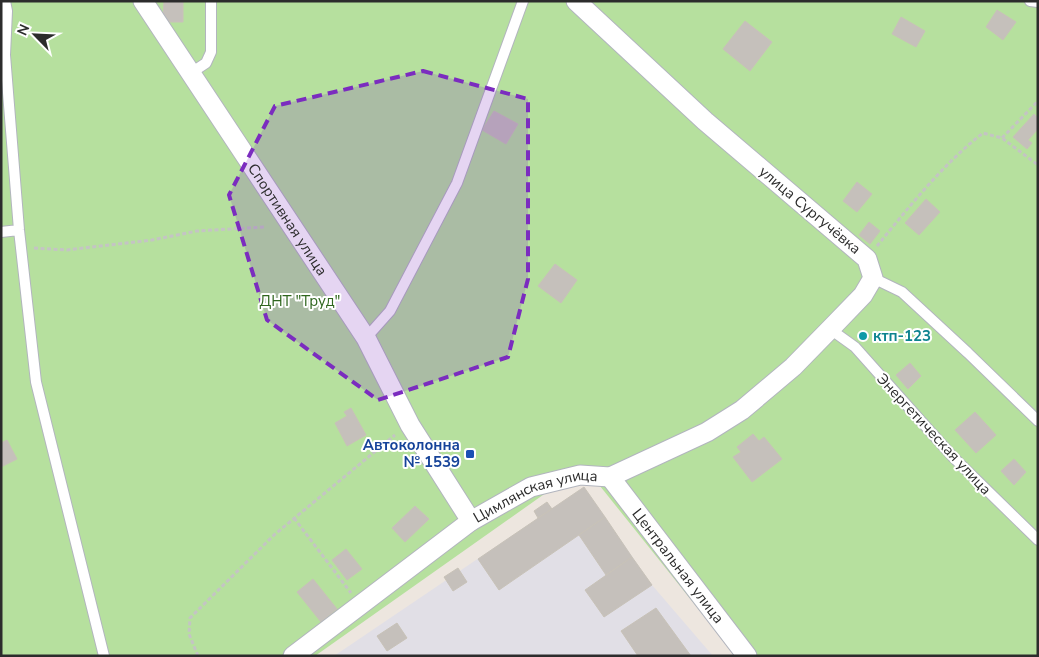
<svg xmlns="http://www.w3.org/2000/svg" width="1039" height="657" font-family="'Nunito Sans',sans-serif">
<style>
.industrial{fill:#e1dfe6}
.green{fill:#b6e09e}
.building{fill:#c5c0bb;stroke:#c8c2b8}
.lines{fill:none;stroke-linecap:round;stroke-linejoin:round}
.service-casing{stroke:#b2b5be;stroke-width:12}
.minor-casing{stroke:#b2b5be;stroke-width:21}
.path{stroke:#c4c4c4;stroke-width:3;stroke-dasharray:4 2.5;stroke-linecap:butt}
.service{stroke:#fff;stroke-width:10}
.minor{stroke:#fff;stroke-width:19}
.marked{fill:#7b2cbf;fill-opacity:0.2;stroke:#7b2cbf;stroke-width:4;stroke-dasharray:10 6;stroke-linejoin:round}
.culture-dot{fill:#0f9aa8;stroke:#fff;stroke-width:2}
.transit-dot{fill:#1a4fb4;stroke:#fff;stroke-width:2}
.labels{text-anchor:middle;stroke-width:4;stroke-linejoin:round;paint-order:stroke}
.street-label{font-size:15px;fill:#2c2c2c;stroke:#fff}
.park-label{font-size:15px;fill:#2f661e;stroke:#fff}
.culture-label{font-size:15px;font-weight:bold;fill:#0d838f;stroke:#fff;text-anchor:start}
.transit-label{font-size:15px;font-weight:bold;fill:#164399;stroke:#fff;text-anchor:end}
</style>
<rect width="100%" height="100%" fill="#ede6df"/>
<path class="industrial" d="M584,487L652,585L713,656H334Z"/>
<path class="green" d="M1,1H1038V656H736L584,466L315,656H1Z"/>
<path class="building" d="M164,1H183V22H163Z
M997,10L1016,22L1003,40L986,27Z
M901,17L925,31L916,47L892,34Z
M745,21L772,42L750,71L723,49Z
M494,111L518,124L506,144L482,130Z
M1034,114L1038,118V129L1028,140L1032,143L1027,149L1013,137Z
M857,182L872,194L857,212L843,201Z
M926,199L940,212L919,235L905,223Z
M869,222L880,231L870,244L859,235Z
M555,264L577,280L561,303L538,286Z
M910,363L921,376L908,389L896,375Z
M351,408L366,435L347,446L335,423L347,416L344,412Z
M975,412L996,435L976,453L955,430Z
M753,434L759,441L764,437L782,459L752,482L733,457L741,452L737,447Z
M7,440L17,459L1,467V443Z
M1014,459L1026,472L1014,485L1001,471Z
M584,487L605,517L499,590L478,559Z
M547,502L552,509L538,518L534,511Z
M415,506L429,519L405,542L392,528Z
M605,517L632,557L606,575L579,535Z
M346,549L362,569L347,580L332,560Z
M632,557L652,585L604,617L585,590Z
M458,568L467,582L453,591L444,577Z
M313,579L337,609L321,622L297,592Z
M656,608L691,656H638L621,631Z
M397,623L407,638L387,651L377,636Z"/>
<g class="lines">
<g class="service-casing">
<path id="service" d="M5,1L7,11L5,55L19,230L36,382L104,656
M1030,1L1038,2
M191,73L206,63L211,52V1
M1,232L19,230
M873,278L902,292L968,353L1038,421
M830,329L855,347L953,457L1038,540
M366,338L390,311L457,183L523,1"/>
</g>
<g class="minor-casing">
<g id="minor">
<path id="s1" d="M143,1L366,338L410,425L471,521"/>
<path id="s2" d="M610,477L747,656"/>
<path id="s3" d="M293,656L471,521L531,487L580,475L610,477L707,432L742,410L793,367L835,324L863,295L873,278L867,259L705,121L576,1"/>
</g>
</g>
<path class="path" d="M1002,138L1038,101
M877,246C909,207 943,164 983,133L1002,138L1038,165
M34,248L67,250L152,240L197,231L264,227
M294,518L351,593
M198,656L189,634L190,618L274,535L395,435"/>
<use href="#service" class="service"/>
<use href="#minor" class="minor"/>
</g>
<path class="marked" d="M423,71L528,99V279L508,357L378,400L267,320L229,195L275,106Z"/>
<circle class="culture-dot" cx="863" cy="336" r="5"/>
<rect class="transit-dot" x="465" y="449" width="10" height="10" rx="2.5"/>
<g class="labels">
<g class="street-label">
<text transform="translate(810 210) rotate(40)" y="5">улица Сургучёвка</text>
<text dy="5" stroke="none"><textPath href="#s1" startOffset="262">Спортивная улица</textPath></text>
<text transform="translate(934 434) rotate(47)" y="5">Энергетическая улица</text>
<text dy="5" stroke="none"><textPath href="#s3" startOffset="294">Цимлянская улица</textPath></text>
<text dy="5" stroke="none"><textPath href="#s2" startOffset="112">Центральная улица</textPath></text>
</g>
<g class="park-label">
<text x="300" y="306">ДНТ "Труд"</text>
</g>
<g class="culture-label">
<text x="873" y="341">ктп-123</text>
</g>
<g class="transit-label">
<text x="460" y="450">Автоколонна<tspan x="460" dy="17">№ 1539</tspan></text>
</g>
</g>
<rect width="1039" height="657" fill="none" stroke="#2c2c2c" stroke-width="5"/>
<g transform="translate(35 35) rotate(294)" stroke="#ffffff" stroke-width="4" paint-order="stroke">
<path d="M0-4L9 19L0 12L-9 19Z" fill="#2c2c2c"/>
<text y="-8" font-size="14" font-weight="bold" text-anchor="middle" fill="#2c2c2c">N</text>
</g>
</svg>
